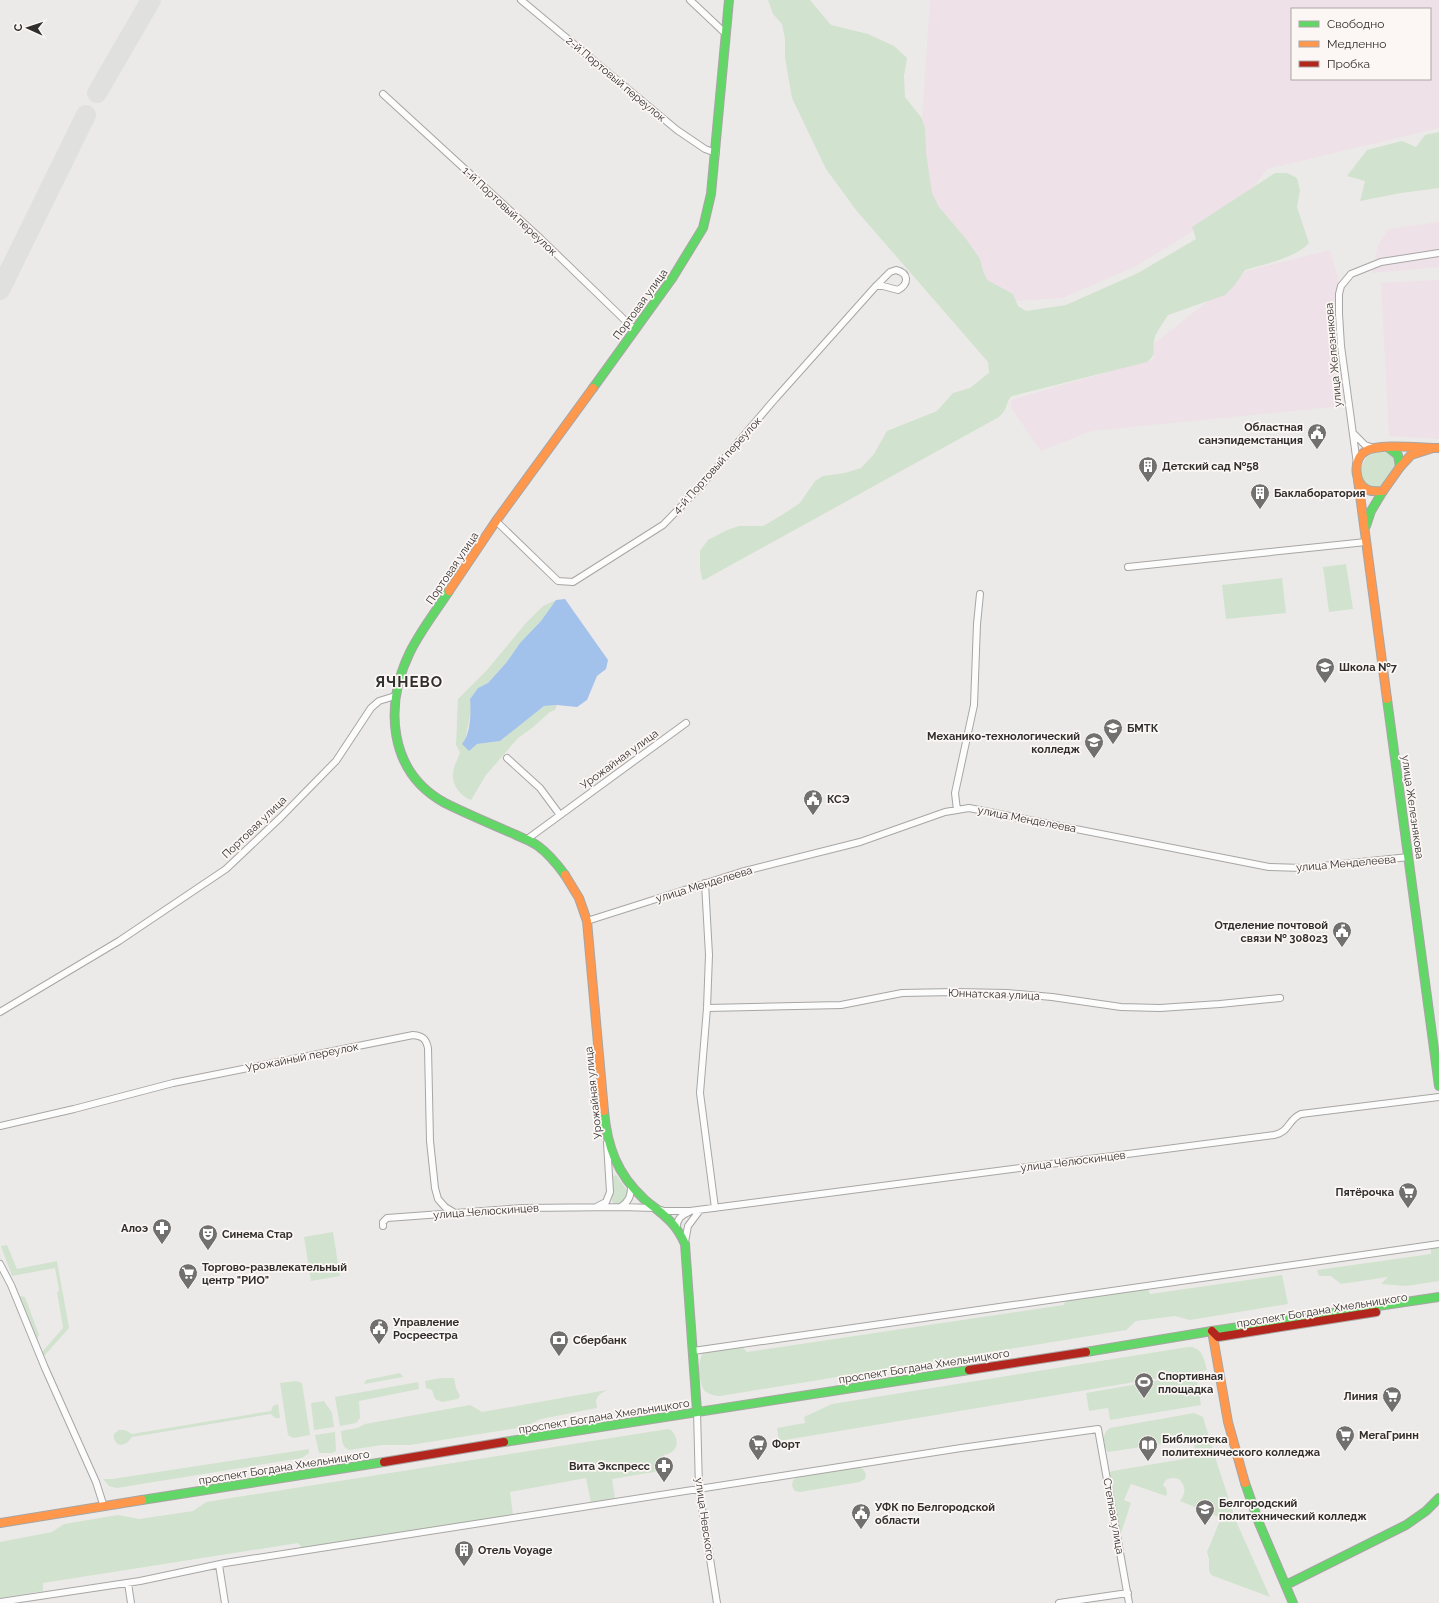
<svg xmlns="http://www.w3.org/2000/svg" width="1439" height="1603" font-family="Raleway,sans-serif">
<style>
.industrial{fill:#eee1e7;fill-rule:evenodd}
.green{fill:#d1e2ce}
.water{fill:#a2c1eb}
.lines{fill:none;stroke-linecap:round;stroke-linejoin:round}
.taxiway{stroke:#e0e0de;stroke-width:20}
.street-casing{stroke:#a7a6a4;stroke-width:8}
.fast-casing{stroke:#a7a6a4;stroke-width:10}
.slow-casing{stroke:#a7a6a4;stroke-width:10}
.jam-casing{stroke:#a7a6a4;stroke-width:10}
.street{stroke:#fcfcfc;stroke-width:6}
.fast{stroke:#63d668;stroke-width:8}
.slow{stroke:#ff974d;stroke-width:8}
.jam{stroke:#b3261e;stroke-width:8}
.labels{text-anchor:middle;stroke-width:3.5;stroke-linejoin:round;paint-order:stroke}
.street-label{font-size:11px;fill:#312f2e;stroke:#fcf7f4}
.poi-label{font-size:11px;font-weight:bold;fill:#312f2e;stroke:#fcf7f4;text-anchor:start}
.district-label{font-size:15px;font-weight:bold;letter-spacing:1px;fill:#312f2e;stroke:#fcf7f4}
</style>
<rect width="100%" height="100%" fill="#eceae8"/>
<path class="industrial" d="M930,0H1439V128L1267,169L1243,201L1134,267L1063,298L1015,301L979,280L928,203L920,149ZM1292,9H1430V79H1292Z
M1439,222V267L1372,273L1378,245L1388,229Z
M1330,250L1339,282L1332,316L1342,406L1091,431L1041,451L1011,408V400L1154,359L1151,346L1246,271Z
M1439,280V439L1389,436L1381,283Z"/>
<path class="green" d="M768,0H810L831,25L868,34L894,46L907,58L904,76L905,97L921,117L925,128L926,153L932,193L939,207L966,239L980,259L983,271L987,280L1013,294L1018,306L1026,311L1066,305L1138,273L1196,239L1192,227L1275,173H1287L1297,178L1300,190L1297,207L1309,243C1296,258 1264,264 1245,270L1234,286L1225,295L1168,315C1164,322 1155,333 1154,341C1152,351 1157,354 1147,362L1012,396C1005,402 1009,408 999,417L704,580L702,579L700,568V551L708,540L727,530L739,526H763L782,515L800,503L815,481L823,476L845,473L861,468L874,454L887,431L937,411L953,393L970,388L989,373L988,362L856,210L826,169L792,98L785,58V39L782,24L773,14Z
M1439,132V188L1401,193L1360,201L1365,181L1347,176L1367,150L1402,141L1416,147L1425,135Z
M1375,452H1389L1396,458V464L1380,487C1358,493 1354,460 1375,452Z
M1346,564L1353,609L1329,612L1323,567Z
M1282,578L1286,613L1226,619L1222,585Z
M556,600L541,621L520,643L506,663L488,683L478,688L470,699L471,711L465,741L477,744L500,741L544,706L557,705L555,710L550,712L532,728L518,738L486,775L471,800C461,797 451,784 453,773C454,765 458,759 460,752L456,745L458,699L487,670L526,623L543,606Z
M615,1175L617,1176L628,1192L624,1201L618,1204L613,1203C610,1198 613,1185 612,1178Z
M333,1232L340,1276L311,1281L304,1237Z
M7,1245L17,1269L57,1261L69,1328L44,1356L42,1352L63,1328L57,1292L59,1290L55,1268L12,1276L1,1246Z
M1431,1247H1439V1281L1406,1286L1381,1284L1388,1277L1341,1284L1331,1276H1319L1317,1270L1431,1254Z
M1282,1275L1288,1304L1190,1320L1175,1316L1136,1321L1126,1330L720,1396C715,1396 710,1395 705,1391C698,1384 696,1359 705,1351L741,1346L747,1352L1064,1305L1066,1299L1148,1288L1150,1294Z
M20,1296L25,1297L39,1335L37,1339Z
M1188,1347C1202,1346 1204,1359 1207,1370L779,1441L777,1428L805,1423L804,1417L832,1404Z
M400,1373L403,1377L364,1384L366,1380Z
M1196,1374L1201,1405L1110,1420L1108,1408L1089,1411L1086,1393Z
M441,1378H454L456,1388L460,1396L458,1399L442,1402L435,1399L432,1390L426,1388L425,1381Z
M296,1381L302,1383L310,1435L293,1438L288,1435L280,1383Z
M418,1382L419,1389L359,1401L360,1418L356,1423L340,1426L335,1397Z
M607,1390L600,1394L596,1400L597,1408L541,1419L524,1427L410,1445H382L349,1450C341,1447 342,1438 341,1431L357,1428L365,1424L470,1405L482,1412Z
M324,1401L332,1413L334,1427L314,1430L311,1403Z
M278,1404L280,1418H275L271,1414L132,1437L127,1443L121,1445C116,1444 113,1440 114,1434L119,1430H125L132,1434L271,1411L273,1406Z
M1194,1413L1203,1417L1216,1460L1236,1521L1270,1597L1211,1575L1209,1570V1559L1207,1552L1221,1518L1180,1501C1186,1493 1186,1486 1179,1479C1171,1477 1166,1478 1163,1485L1166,1488L1167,1493L1166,1496L1131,1484L1124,1500L1131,1503L1120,1536L1118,1534L1109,1473L1112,1471L1196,1457L1193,1439L1108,1452C1102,1445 1102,1433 1110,1428Z
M668,1429C676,1431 680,1445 673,1451C671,1453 667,1454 664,1455L666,1470L612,1479L615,1498L591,1503L586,1478L510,1492L513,1515L303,1549L298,1543L43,1583V1591L0,1598V1542L52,1532L64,1524L118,1515L139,1519L193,1511L206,1502Z
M335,1432L336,1451L333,1453H319L315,1435Z
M309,1449V1453L302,1458L117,1488L109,1486L103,1479H112Z
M858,1467L863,1469L866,1474L865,1479L860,1482L800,1492L795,1491L792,1486L793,1480L798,1477Z"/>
<path class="water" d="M565,599L608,660L606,669L597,676L587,700L577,707L557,705L544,706L500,741L477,744L469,751L462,744C471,734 471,712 470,699L478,688L488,683L506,663L520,643L541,621L556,600Z"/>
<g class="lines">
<path class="taxiway" d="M97,93L151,0
M0,290L86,115"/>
<g class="street-casing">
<path id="street" d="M521,0L677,130L705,149L716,153
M690,0L726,34
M383,94L541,239L635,330
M1354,434L1365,445L1374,448
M1357,464L1341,346L1339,314V294L1341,286L1351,274L1381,262L1439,253
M496,521L558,581L573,582L663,525L699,488L775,399L876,286L890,272L896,270C909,273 909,284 898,290L883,286H876
M1128,567L1366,542
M507,758L540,788L560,815
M957,810L955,793L974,705L977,624L980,594
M526,840L686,723
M705,883L709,955L707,1008L700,1093L715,1208
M587,921L741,872L860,842L945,812L969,808L1269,867L1303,868L1409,857
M707,1008L841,1005L902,993L954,992L1007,993L1052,997L1121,1007L1160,1008L1220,1004L1280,998
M0,1012L119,941L226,869L281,817L336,761L371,708L379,701L395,696
M0,1126L74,1109L173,1083L413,1035C423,1036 426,1039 428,1048L430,1141L435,1188L438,1199L445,1207L455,1213
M598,1206L606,1202L610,1192L607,1143
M621,1207C629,1201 631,1196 631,1186
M383,1226V1222L387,1218L523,1208L621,1207L655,1208L664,1211H690L1274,1135C1290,1132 1288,1119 1301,1114L1439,1097
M677,1227C677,1218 682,1215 689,1212
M685,1242L688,1226L700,1210
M0,1264L11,1285L45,1368L96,1482L104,1507
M693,1351L1439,1244
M697,1411L699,1489L717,1603
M219,1565L225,1603
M128,1583L131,1603
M0,1602L140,1581L225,1563L961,1448L1098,1429L1129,1603
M1059,1603L1128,1593"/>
</g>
<g class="fast-casing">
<path id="fast" d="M593,388L673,277L703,228L711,194L729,0
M1389,448L1398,455L1400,467
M1366,526L1371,511L1383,491
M449,591C436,611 421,630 410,652C384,705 388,772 445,803C467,814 491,824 514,834C522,838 532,841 538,846C549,854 557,864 565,875
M1387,699L1439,1086
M604,1111C607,1146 617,1174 644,1199C662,1214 675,1221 685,1244L697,1411
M1086,1352L1212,1331L1439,1297
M504,1442L969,1370
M1245,1483L1259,1523L1293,1603
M142,1500L384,1462
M1286,1585L1406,1525L1426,1511L1439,1498"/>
</g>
<g class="slow-casing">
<path id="slow" d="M1433,448L1411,455L1400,467L1383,491C1378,491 1373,492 1368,490C1354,484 1352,459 1366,451C1378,443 1423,448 1439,448
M1358,480L1387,699
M449,591L496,521L593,388
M565,875L579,898L587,921L604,1111
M1212,1331L1228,1422L1245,1483
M0,1523L142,1500"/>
</g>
<g class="jam-casing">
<path id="jam" d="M1212,1331L1218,1337L1376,1312
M969,1370L1086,1352
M384,1462L504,1442"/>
</g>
<use href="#street" class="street"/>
<use href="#fast" class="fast"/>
<use href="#slow" class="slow"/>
<use href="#jam" class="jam"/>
</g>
<defs>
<g id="civic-pin" transform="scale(1)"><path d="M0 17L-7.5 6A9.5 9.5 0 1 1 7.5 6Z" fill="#72706f" stroke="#fcf7f4"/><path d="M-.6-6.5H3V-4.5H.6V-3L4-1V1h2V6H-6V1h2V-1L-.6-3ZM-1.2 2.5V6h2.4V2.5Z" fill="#fff"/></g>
<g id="building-pin" transform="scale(1)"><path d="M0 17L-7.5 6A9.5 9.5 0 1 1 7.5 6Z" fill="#72706f" stroke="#fcf7f4"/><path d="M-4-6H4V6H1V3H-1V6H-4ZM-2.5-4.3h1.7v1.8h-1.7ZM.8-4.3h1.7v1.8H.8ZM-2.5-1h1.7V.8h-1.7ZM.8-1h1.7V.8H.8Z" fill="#fff"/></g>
<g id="school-pin" transform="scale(1)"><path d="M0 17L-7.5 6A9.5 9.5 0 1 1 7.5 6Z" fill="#72706f" stroke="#fcf7f4"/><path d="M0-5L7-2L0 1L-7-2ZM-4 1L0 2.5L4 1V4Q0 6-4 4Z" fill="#fff"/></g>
<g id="university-pin" transform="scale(1)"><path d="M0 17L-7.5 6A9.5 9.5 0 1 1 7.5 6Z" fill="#72706f" stroke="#fcf7f4"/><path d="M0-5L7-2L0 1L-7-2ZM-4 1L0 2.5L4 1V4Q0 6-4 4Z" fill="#fff"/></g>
<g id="supermarket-pin" transform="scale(1)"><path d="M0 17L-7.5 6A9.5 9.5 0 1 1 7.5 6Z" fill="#72706f" stroke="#fcf7f4"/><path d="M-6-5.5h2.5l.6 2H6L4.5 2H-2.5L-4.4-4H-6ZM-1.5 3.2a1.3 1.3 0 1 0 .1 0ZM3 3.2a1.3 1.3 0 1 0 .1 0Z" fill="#fff"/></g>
<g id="pharmacy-pin" transform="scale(1)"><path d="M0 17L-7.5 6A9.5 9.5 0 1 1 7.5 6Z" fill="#72706f" stroke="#fcf7f4"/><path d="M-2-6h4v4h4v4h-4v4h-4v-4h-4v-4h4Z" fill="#fff"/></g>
<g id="theatre-pin" transform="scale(1)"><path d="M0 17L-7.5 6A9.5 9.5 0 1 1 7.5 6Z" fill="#72706f" stroke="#fcf7f4"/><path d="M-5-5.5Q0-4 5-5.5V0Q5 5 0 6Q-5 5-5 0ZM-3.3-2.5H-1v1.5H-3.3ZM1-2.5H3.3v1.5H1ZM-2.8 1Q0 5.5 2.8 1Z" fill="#fff"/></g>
<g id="bank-pin" transform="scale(1)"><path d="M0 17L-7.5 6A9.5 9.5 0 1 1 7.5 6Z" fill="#72706f" stroke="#fcf7f4"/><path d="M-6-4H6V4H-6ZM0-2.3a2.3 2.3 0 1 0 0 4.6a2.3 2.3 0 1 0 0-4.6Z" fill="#fff"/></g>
<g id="stadium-pin" transform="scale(1)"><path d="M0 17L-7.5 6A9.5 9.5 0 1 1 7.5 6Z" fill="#72706f" stroke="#fcf7f4"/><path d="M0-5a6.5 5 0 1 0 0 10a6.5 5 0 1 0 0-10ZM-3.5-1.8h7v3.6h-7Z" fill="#fff"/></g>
<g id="library-pin" transform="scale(1)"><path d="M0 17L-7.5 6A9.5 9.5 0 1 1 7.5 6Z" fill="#72706f" stroke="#fcf7f4"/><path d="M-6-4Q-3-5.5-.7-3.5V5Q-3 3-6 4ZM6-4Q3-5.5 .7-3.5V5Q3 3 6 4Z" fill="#fff"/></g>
</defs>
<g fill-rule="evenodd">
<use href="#civic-pin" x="1317" y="433"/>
<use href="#building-pin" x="1148" y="466"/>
<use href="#building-pin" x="1260" y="493"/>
<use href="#school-pin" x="1325" y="667"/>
<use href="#university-pin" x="1113" y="728"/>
<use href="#university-pin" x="1094" y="742"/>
<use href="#civic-pin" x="813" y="799"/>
<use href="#civic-pin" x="1342" y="931"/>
<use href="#supermarket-pin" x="1408" y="1192"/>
<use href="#pharmacy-pin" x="162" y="1228"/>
<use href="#theatre-pin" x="208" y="1234"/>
<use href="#supermarket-pin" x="188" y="1273"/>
<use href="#civic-pin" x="379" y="1328"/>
<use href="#bank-pin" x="559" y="1340"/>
<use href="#stadium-pin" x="1144" y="1382"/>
<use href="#supermarket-pin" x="1392" y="1396"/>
<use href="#supermarket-pin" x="1345" y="1435"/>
<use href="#supermarket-pin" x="758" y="1444"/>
<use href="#library-pin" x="1148" y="1445"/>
<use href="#pharmacy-pin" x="664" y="1466"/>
<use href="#university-pin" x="1205" y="1509"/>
<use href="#civic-pin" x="861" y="1513"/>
<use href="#building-pin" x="464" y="1550"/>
</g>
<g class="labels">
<g class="street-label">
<text transform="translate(616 79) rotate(40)" y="4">2-й Портовый переулок</text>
<text transform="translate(510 211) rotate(43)" y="4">1-й Портовый переулок</text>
<text transform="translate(640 304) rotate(-54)" y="4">Портовая улица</text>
<text transform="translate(1333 355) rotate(-95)" y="4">улица Железнякова</text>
<text transform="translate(717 465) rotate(-48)" y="4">4-й Портовый переулок</text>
<text transform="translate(452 568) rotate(-56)" y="4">Портовая улица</text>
<text transform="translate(619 759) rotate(-36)" y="4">Урожайная улица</text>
<text transform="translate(1413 807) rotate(82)" y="4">улица Железнякова</text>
<text transform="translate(1027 819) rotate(11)" y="4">улица Менделеева</text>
<text transform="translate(254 827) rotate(-44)" y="4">Портовая улица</text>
<text transform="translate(1346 863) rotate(-5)" y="4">улица Менделеева</text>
<text transform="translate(704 884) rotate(-17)" y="4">улица Менделеева</text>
<text transform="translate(994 994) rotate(2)" y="4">Юннатская улица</text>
<text transform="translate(302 1057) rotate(-11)" y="4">Урожайный переулок</text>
<text transform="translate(593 1093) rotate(-96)" y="4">Урожайная улица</text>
<text transform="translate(1073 1161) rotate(-7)" y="4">улица Челюскинцев</text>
<text transform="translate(486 1211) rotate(-4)" y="4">улица Челюскинцев</text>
<text transform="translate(1322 1310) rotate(-9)" y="4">проспект Богдана Хмельницкого</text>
<text transform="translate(924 1366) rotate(-9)" y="4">проспект Богдана Хмельницкого</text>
<text transform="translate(604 1416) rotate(-9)" y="4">проспект Богдана Хмельницкого</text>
<text transform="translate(284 1467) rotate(-9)" y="4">проспект Богдана Хмельницкого</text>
<text transform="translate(1114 1516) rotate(80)" y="4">Степная улица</text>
<text transform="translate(705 1519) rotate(82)" y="4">улица Невского</text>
</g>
<g class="poi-label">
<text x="1303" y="431" text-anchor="end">Областная<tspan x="1303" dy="13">санэпидемстанция</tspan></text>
<text x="1162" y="470">Детский сад №58</text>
<text x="1274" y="497">Баклаборатория</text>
<text x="1339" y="671">Школа №7</text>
<text x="1127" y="732">БМТК</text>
<text x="1080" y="740" text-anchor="end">Механико-технологический<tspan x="1080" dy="13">колледж</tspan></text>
<text x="827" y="803">КСЭ</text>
<text x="1328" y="929" text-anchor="end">Отделение почтовой<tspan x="1328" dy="13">связи № 308023</tspan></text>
<text x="1394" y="1196" text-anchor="end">Пятёрочка</text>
<text x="148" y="1232" text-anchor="end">Алоэ</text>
<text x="222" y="1238">Синема Стар</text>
<text x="202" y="1271">Торгово-развлекательный<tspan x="202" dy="13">центр "РИО"</tspan></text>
<text x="393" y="1326">Управление<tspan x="393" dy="13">Росреестра</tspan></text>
<text x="573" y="1344">Сбербанк</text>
<text x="1158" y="1380">Спортивная<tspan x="1158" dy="13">площадка</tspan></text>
<text x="1378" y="1400" text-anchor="end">Линия</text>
<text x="1359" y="1439">МегаГринн</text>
<text x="1162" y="1443">Библиотека<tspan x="1162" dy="13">политехнического колледжа</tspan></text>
<text x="772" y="1448">Форт</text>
<text x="650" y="1470" text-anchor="end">Вита Экспресс</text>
<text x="1219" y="1507">Белгородский<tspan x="1219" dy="13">политехнический колледж</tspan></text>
<text x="875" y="1511">УФК по Белгородской<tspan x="875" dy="13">области</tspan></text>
<text x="478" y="1554">Отель Voyage</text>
</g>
<g class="district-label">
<text x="409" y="687">ЯЧНЕВО</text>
</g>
</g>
<rect x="1291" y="8" width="140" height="72" fill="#fcf7f4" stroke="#aba7a5"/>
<rect x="1299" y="21" width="20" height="6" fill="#63d668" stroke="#aba7a5"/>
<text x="1327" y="28" font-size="12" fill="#312f2e">Свободно</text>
<rect x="1299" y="41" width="20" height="6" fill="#ff974d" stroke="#aba7a5"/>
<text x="1327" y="48" font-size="12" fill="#312f2e">Медленно</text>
<rect x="1299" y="61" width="20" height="6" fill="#b3261e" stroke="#aba7a5"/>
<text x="1327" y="68" font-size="12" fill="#312f2e">Пробка</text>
<g transform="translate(28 28) rotate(273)" stroke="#fcf7f4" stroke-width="3" paint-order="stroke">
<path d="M0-3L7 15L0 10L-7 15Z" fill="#312f2e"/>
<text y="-6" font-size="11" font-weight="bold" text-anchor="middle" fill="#312f2e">С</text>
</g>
</svg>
